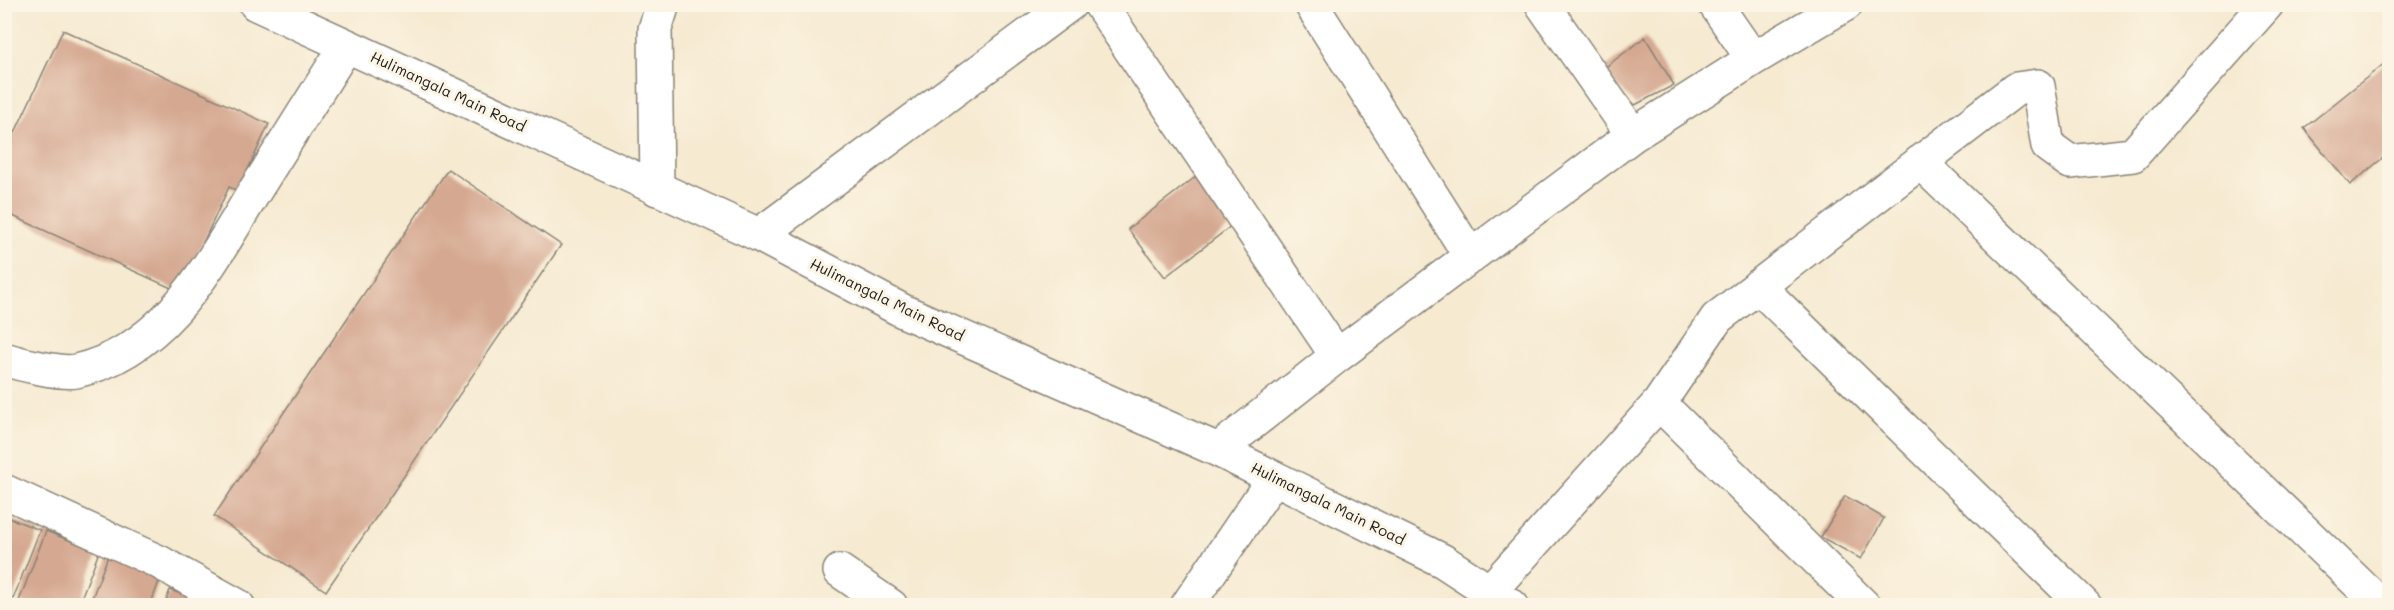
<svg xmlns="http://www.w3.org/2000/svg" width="2394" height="610" font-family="Mali,sans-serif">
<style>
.building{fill:#d5a891}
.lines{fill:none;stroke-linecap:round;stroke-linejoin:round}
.minor-casing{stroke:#898376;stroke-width:36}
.minor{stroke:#fff;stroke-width:33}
.labels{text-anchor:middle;stroke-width:6;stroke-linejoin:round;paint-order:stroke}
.street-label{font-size:15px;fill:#1c1c1c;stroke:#fcf5e5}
</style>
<rect width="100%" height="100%" fill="#fcf5e5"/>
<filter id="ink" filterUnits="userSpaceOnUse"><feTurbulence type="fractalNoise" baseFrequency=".0167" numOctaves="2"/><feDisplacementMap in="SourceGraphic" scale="12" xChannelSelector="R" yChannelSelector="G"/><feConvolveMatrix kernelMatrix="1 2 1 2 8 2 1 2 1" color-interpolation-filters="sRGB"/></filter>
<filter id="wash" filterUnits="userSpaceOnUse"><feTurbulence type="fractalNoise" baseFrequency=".008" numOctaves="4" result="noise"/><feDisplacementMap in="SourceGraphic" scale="24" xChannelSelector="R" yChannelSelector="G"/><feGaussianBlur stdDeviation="1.35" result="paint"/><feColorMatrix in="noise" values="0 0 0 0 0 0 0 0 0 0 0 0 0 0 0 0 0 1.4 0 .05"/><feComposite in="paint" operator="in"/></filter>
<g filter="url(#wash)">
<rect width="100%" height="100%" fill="#f6ead1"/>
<g id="blocks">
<path class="building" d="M63,30L269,124L238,191L229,187L180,292L4,212V156Z
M1645,37L1674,85L1635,105L1603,69Z
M2390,59V152L2350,185L2304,128Z
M448,169L561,245L326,591L214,516Z
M1198,175L1235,223L1165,277L1128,229Z
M1845,496L1884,518L1861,559L1821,537Z
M4,516L40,530L13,599L4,596Z
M46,531L99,552L78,606H31L19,601Z
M108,556L161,576L150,606H89Z
M170,590L211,605V606H164Z"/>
</g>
</g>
<g filter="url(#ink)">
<use href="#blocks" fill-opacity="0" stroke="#898376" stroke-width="1.5"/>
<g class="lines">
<g class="minor-casing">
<path id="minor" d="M256,4L759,235L903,311L1218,450L1443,561L1512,606
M1100,4L1337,356
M1311,4L1471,257
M1542,4L1633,135
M1715,4L1753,59
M1920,162L2382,606
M657,189L655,29L663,4
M759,235L1070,4
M1758,286L2085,606
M4,359C19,364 62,374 76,371C168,350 211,262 256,189C286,141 316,93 346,46
M1659,403L1864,606
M1218,450L1337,356L1633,135L1753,59L1846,4
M4,491L159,562L238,606
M840,571L891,606
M1490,591L1659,403L1717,318L2016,89L2038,86L2048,146L2070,162L2133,155L2267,4
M1187,606L1274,478"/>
</g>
<use href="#minor" class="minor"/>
</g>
</g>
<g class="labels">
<g class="street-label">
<text transform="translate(448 92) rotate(25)" y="5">Hulimangala Main Road</text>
<text transform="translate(887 300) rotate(26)" y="5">Hulimangala Main Road</text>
<text transform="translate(1328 504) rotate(26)" y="5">Hulimangala Main Road</text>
</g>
</g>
<rect width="2394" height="610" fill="none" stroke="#fcf5e5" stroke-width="24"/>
</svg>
